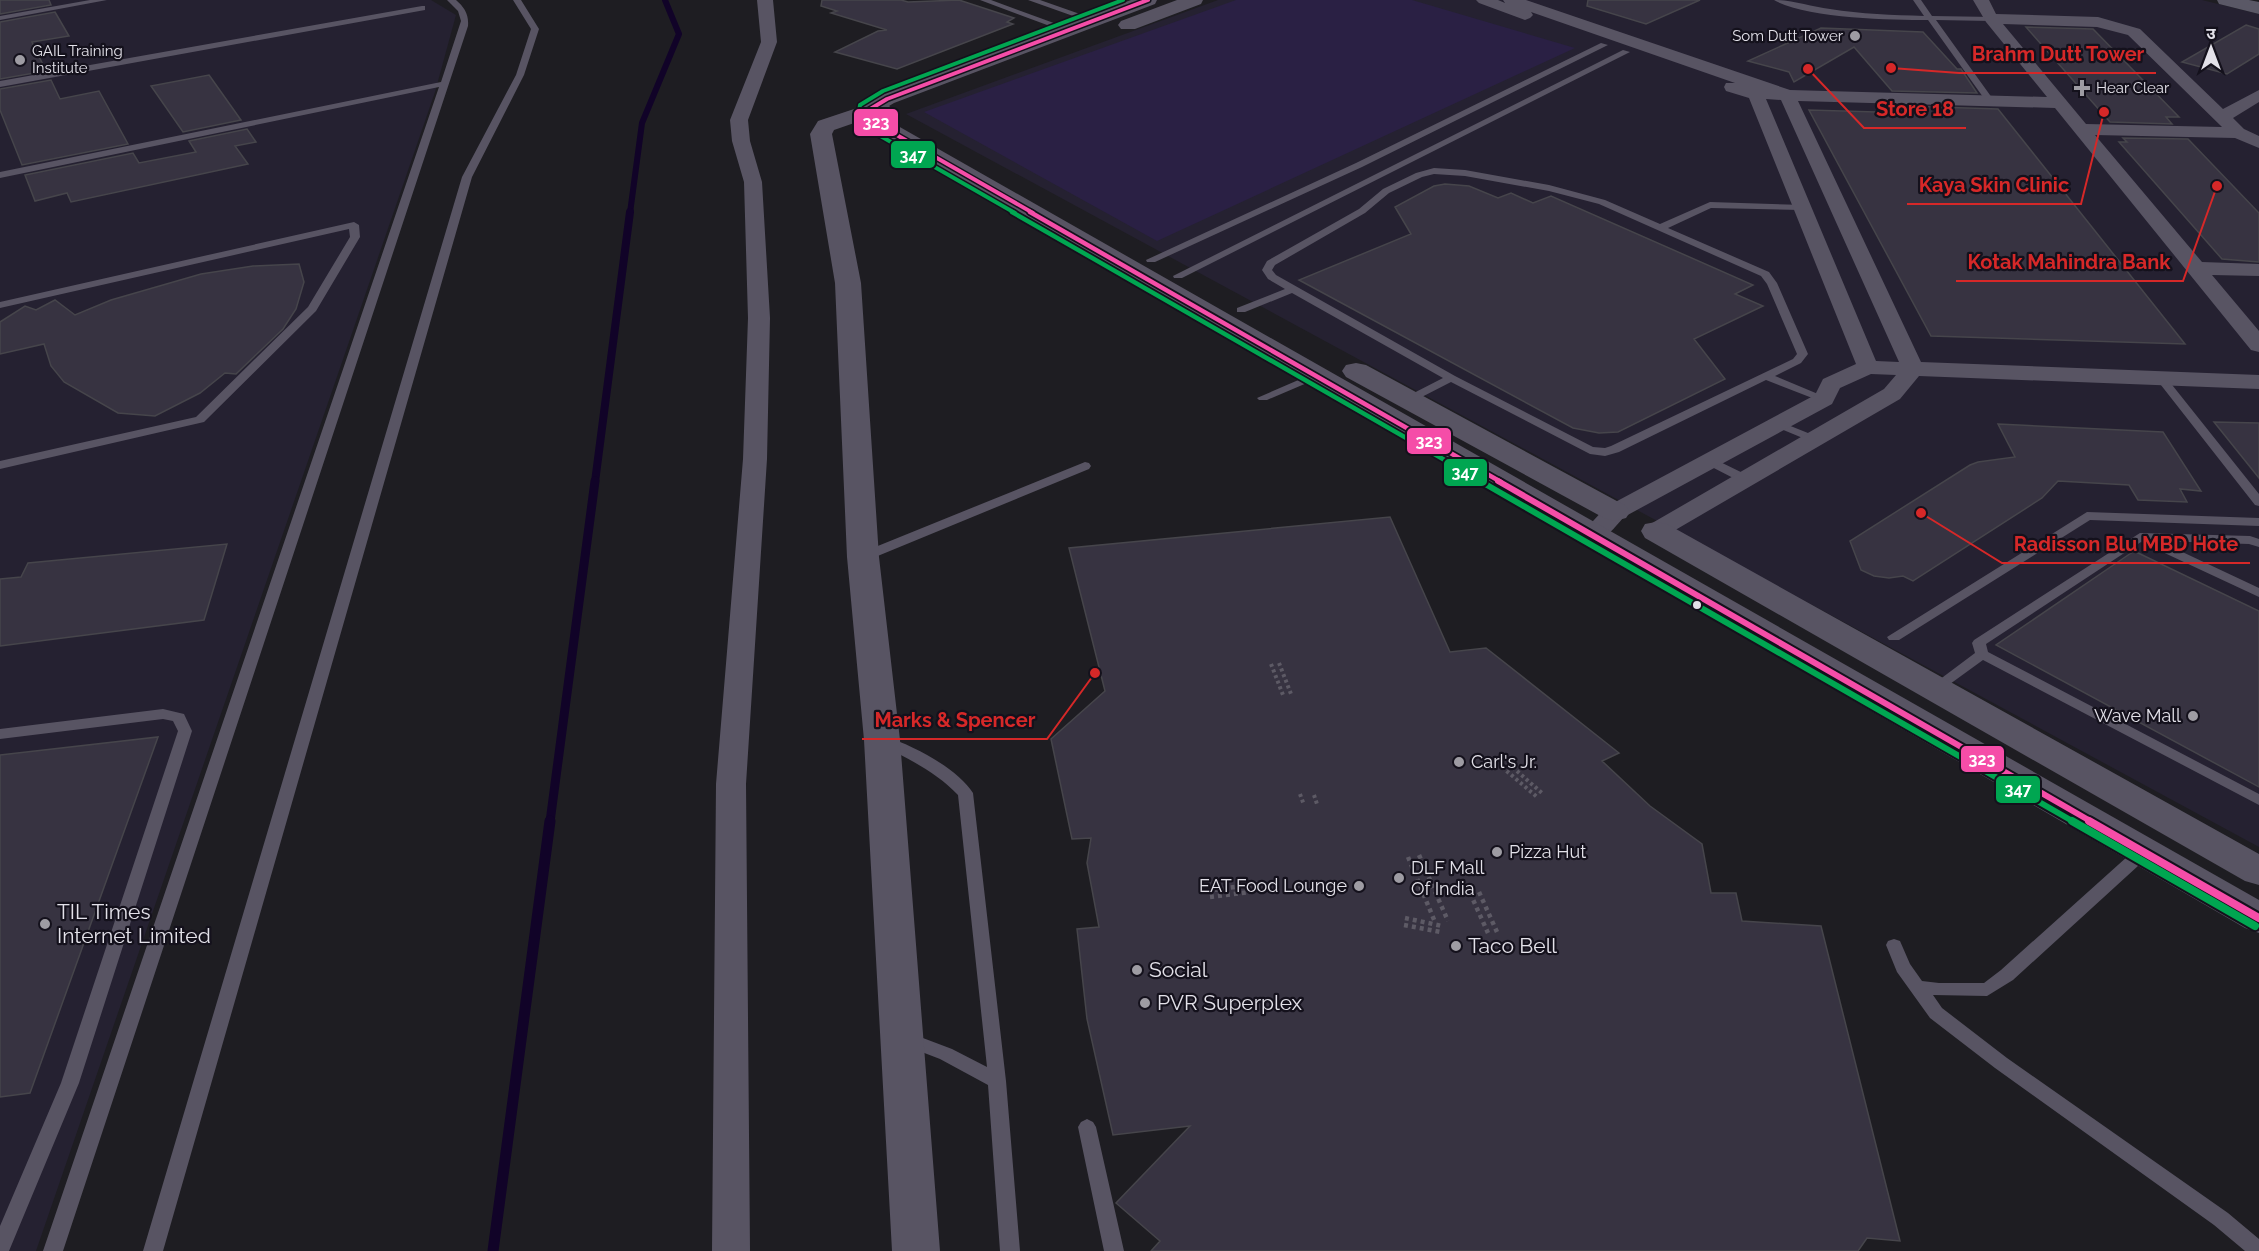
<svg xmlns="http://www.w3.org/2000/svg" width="2259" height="1251" font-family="Raleway,'Noto Sans Devanagari',sans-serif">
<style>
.built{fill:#252131}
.green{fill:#2a2044}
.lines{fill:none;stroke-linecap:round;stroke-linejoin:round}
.stream-far3{stroke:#110328;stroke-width:6}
.stream-far2{stroke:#110328;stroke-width:8}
.stream-far1{stroke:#110328;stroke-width:9}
.stream{stroke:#110328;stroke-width:11}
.building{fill:#373341;stroke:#46454b;stroke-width:1.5}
.path-far1{stroke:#5d5a65;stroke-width:4;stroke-dasharray:3 3;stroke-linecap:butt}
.path{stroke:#5d5a65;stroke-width:4.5;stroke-dasharray:4 4;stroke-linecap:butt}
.service{fill:#585463;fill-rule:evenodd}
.minor{fill:#585463;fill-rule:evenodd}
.tertiary{fill:#585463;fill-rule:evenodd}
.secondary{fill:#5a5866;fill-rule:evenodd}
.bus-1-far3-casing{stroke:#14111c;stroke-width:7}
.bus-1-far2-casing{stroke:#14111c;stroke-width:8}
.bus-1-far1-casing{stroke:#14111c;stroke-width:10}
.bus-1-casing{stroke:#14111c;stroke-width:12}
.bus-2-far3-casing{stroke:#14111c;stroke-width:7}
.bus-2-far2-casing{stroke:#14111c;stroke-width:8}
.bus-2-far1-casing{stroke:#14111c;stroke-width:10}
.bus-2-casing{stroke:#14111c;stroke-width:12}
.bus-1-far3{stroke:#f54da8;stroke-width:4}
.bus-1-far2{stroke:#f54da8;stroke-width:4.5}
.bus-1-far1{stroke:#f54da8;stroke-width:6}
.bus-1{stroke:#f54da8;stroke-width:8}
.bus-2-far3{stroke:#00a651;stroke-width:4}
.bus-2-far2{stroke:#00a651;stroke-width:4.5}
.bus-2-far1{stroke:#00a651;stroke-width:6}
.bus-2{stroke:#00a651;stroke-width:8}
.poi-dot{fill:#9e9ca3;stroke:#14111c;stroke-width:2}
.bus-dot{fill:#e3e1e9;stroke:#14111c;stroke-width:2}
.labels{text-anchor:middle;stroke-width:4.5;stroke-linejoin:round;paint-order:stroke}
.far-poi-label{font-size:15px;fill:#e3e1e9;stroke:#14111c;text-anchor:start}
.poi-label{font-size:18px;fill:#e3e1e9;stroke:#14111c;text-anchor:start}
.near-poi-label{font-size:21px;fill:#e3e1e9;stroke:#14111c;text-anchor:start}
.leader{fill:none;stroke:#d62828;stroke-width:2}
.callout-dot{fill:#d62828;stroke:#14111c;stroke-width:2}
.callout-label{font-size:20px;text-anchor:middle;font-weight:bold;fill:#d62828;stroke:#14111c;stroke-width:4.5;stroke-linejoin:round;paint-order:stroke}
.line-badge{stroke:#14111c;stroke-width:2}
.badge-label{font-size:16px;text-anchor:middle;font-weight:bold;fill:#fff}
</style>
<rect width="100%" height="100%" fill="#1e1d22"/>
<path class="built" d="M0,0H431L456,15L435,92L36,1251H0Z
M1218,0H2202L2259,14V847L906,114Z"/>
<path class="green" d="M1236,0H1412L1575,48L1157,241L924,112Z"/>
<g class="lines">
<path class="stream-far3" d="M630,213L642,123L679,34L665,0"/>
<path class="stream-far2" d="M595,482L630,212"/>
<path class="stream-far1" d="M550,822L595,481"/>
<path class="stream" d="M493,1251L550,821"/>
</g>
<path class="building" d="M0,0H49L51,5L0,14Z
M822,0H901L908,2L959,0L1014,18L1007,22L1013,24L897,69L835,52L878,31L887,30L831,13L837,11L821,6Z
M1588,0H1700L1646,24L1587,6Z
M55,12L69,36L32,42L46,71L0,79V22Z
M2246,25L2259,29V54L2227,74L2182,62Z
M2026,27L2093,29L2179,117H2166L2172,124L2110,122Z
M1821,28L1923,32L1957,69H1961L1977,93L1892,91L1854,47L1794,82L1789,72L1748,61Z
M209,75L241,120L183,132L151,86Z
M51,80L60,99L99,91L128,144L22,165L0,110V89Z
M1905,106L1998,109L2185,344L1931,336L1809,110L1911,113Z
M247,129L256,142L235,146L248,164L71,202L67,193L35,201L25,175L133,153L139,163L196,152L189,141Z
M2123,138L2188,139L2259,213V262L2222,259L2119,142H2127Z
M1445,184L1469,186L1498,198L1511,193L1533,203L1551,196L1753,285L1735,294L1763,306L1694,339L1725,379L1618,432L1599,433L1573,428L1299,280L1411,234L1395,207L1434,186Z
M299,264L304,282L296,309L283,329L236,374L225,373L200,393L155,416L118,413L64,382L51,366L44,344L0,354V322L25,306L36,310L55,300L75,315L111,300L201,274L253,266Z
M2214,422L2259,423V478Z
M1998,424L2163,432L2201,491L2180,489L2187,502L2138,500L2129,485L2058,481L2042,498L1913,581L1903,576L1889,578L1874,576L1861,570L1850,541L1970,465L1978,462L2015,457Z
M1390,517L1450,652L1486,648L1619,753L1602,761L1650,806L1702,844L1711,893H1736L1742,921L1821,926L1900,1241L1867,1238L1858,1251H1151L1160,1241L1116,1203L1190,1126L1113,1135L1087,1019L1077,929L1099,927L1087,863L1091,838L1072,839L1051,739L1105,691L1069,548Z
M227,544L204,620L0,646V579L21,577L28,563Z
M2134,551L2259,611V787L1996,645Z
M158,737L30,1093L0,1097V755Z"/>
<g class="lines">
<path class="path-far1" d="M1279,663L1291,694
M1271,664L1283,695
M1508,763L1543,794
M1502,767L1537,797
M1300,794L1304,805
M1314,795L1317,804"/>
<path class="path" d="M1419,855L1448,921
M1408,857L1435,922
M1207,891L1262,883
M1479,892L1497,932
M1470,893L1488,933
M1210,897L1265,890
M1405,918L1442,926
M1404,925L1441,932"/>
<path class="service" d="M90,0H107L0,20V16Z
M447,0H456C464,7 469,14 468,26L63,1251H43L439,87L0,178V172L441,82L461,21L458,11Z
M513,0H521L539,29L524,75L472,177L163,1251H143L462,177L516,75L531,29Z
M980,0H991L1073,30L1066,32Z
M1028,0H1040L1097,20L1090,22Z
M1774,0C1793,0 1811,7 1830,9C1861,14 1893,15 1924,16L1913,0H1921L1932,16L1994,17L1995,19L1991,21L1936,20L1995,102L1988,104L1928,20C1891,20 1804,18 1774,0Z
M422,6H425V10L0,87V81Z
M1601,43L1608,45L1362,167L1155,262H1147L1146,260L1356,163Z
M1623,50L1630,52L1182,278H1174L1173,276Z
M1434,168L1465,170L1549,185L1605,200L1660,224L1710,202L1804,205V209L1801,210L1711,208L1668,228L1769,272L1777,283L1808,354L1801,363L1775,376L1830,399L1824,402L1820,401L1766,380L1619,452L1605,456L1590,454L1451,382L1412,402H1404V398L1443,378L1292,293L1245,312H1237V308L1285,289L1268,279L1262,270L1267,261L1359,209L1383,189L1416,173ZM1434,174L1465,176L1549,191L1599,204L1761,276L1767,284L1797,354L1793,359L1611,446L1605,448L1593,447L1455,376L1276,275L1272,270L1275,265L1365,213L1389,193L1422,177Z
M354,222L359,225L360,237L316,311L204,422L0,469V461L196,417L308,307L350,237L349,229L0,308V302Z
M1317,372L1321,373V377L1267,400H1259L1257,398Z
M2161,375L2165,376L2259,494V506L2255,505L2157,380V376Z
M1778,421L1818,437L1820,439L1814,443L1810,441L1774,426L1772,424L1774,422Z
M1710,457L1749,476L1751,479L1749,482H1741L1706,464L1704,461L1706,458Z
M1085,462L1089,463L1091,466L1089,469L868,560L863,561L857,557L858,554Z
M2087,512L2259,518V526L2090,520L1899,640H1889L1887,637Z
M2140,533L2250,536L2259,539V547L2249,544L2159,541L2259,588V597L2141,542L1986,644L1988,652L2259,794V805L1983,660L1939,692L1934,694L1927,689L1975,653L1972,643L1974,640Z
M163,709L184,714L192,731L79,1083L9,1251H0V1226L61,1083L178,731L173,721L163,719L0,739V729Z
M886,737C913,745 958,769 973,793L1006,1081L1020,1251H1000L988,1085L940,1059L901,1044L898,1039L901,1034L907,1032L952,1049L987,1067L958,795C936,772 909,759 881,745L879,742Z
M2144,845L2150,847L2152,851L2150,855L2013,980L1987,996L1933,995L1942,1008L2007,1058L2228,1213L2259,1239V1251H2245L2214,1225L1995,1068L1930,1018L1897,972L1886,945L1888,941L1894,939L1900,941L1910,964L1922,981L1939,983H1984L2001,970L2138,847Z
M1087,1119L1093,1122L1096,1127L1124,1251H1104L1078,1127L1081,1122Z"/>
<path class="minor" d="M757,0H773L777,42L748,120L750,141L762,182L770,318L767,459L746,784L750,1251H712L716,784L743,459L748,318L744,182L732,141L730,120L761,42Z
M1476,0H1498L1505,3L1503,0H1526L1790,90L2047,97L1986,22L1973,0H1989L1996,14L2098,17L2140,29L2223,109L2259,90V102L2233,118L2244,129L2259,136V148L2235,138L2095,135L2202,262L2259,264V276L2212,275L2259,331V352L2251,350L2055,108L1798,101L1921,362L2259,375V389L1919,376L1900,399L1665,536L1656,539L1647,536L1643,531L1647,526L1884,389L1896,375L1871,374L1840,388L1832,404L1624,517C1612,530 1604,544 1585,539L1581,534L1606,507L1815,395L1823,379L1856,364L1749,98L1726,91L1724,87L1726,83H1735L1531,12L1533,15L1530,18L1525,20L1479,3ZM2003,24L2097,27L2128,35L2222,127L2086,124ZM1766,99L1781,100L1899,362L1876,361Z"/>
<path class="tertiary" d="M1131,0H1157L1155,4L894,103L889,106L897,112L893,116L884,118L2259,900V933L2245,928L873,131L860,121L834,130L832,134L861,283L879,557L900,740L940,1251H892L864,740L847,557L835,283L810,134L818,121L860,107L880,95Z
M1177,0H1203L1201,4L1135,29H1121L1118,25L1121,21Z
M1356,363L1366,365L1626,506L1630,512L1626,518L1615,521L1604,518L1346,377L1342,371L1346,365Z
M1656,522L1667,524L2259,854V885L2245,881L1645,538L1641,531L1645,524Z"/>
<path class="secondary" d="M2217,0H2249L2259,2V14L2219,4Z"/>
<g class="bus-1-far3-casing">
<path id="bus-1-far3" d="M1033,213L881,126L866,115L867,111L887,99L1148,0"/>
</g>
<g class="bus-1-far2-casing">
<path id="bus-1-far2" d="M1030,212L1501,482"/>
</g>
<g class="bus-1-far1-casing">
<path id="bus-1-far1" d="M1498,481L2092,822"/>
</g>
<g class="bus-1-casing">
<path id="bus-1" d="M2089,821L2259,918"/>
</g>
<g class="bus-2-far3-casing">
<path id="bus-2-far3" d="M1015,213L877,134L858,119L860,105L883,91L1123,0"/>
</g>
<g class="bus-2-far2-casing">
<path id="bus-2-far2" d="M1012,212L1483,482"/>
</g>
<g class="bus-2-far1-casing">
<path id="bus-2-far1" d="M1480,481L2074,822"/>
</g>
<g class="bus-2-casing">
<path id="bus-2" d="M2072,821L2255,926"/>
</g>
<use href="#bus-1-far3" class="bus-1-far3"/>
<use href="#bus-1-far2" class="bus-1-far2"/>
<use href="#bus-1-far1" class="bus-1-far1"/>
<use href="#bus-1" class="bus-1"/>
<use href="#bus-2-far3" class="bus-2-far3"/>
<use href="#bus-2-far2" class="bus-2-far2"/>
<use href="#bus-2-far1" class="bus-2-far1"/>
<use href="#bus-2" class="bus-2"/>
</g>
<g class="poi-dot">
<circle cx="1855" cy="36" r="6"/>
<circle cx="20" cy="60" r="6"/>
<path d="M2079 79h6v6h6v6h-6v6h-6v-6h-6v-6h6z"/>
<circle cx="2193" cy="716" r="6"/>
<circle cx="1459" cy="762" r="6"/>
<circle cx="1497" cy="852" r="6"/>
<circle cx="1399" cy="878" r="6"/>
<circle cx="1359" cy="886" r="6"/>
<circle cx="45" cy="924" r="6"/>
<circle cx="1456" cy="946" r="6"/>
<circle cx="1137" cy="970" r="6"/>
<circle cx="1145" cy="1003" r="6"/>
</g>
<circle class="bus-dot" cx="1697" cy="605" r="5"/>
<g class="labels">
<g class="far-poi-label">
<text x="1843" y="41" text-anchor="end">Som Dutt Tower</text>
<text x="32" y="56">GAIL Training<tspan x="32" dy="17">Institute</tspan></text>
<text x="2096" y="93">Hear Clear</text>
</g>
<g class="poi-label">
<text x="2181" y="722" text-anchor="end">Wave Mall</text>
<text x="1471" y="768">Carl's Jr.</text>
<text x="1509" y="858">Pizza Hut</text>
<text x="1411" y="874">DLF Mall<tspan x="1411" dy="21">Of India</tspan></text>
<text x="1347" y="892" text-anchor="end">EAT Food Lounge</text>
</g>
<g class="near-poi-label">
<text x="57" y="919">TIL Times<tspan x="57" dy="24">Internet Limited</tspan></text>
<text x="1468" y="953">Taco Bell</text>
<text x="1149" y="977">Social</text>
<text x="1157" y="1010">PVR Superplex</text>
</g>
</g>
<path class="leader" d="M1891 68L1959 73H2156M1808 69L1864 128H1966M2104 112L2081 204H1907M2217 186L2183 281H1956M1921 513L2002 563H2250M1095 673L1047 739H862"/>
<g class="callout-dot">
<circle cx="1891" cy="68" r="6"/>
<circle cx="1808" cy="69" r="6"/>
<circle cx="2104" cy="112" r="6"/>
<circle cx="2217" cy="186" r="6"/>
<circle cx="1921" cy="513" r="6"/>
<circle cx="1095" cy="673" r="6"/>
</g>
<g class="callout-label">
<text x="2058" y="61">Brahm Dutt Tower</text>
<text x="1915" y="116">Store 18</text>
<text x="1994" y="192">Kaya Skin Clinic</text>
<text x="2069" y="269">Kotak Mahindra Bank</text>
<text x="2126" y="551">Radisson Blu MBD Hote</text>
<text x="955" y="727">Marks &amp; Spencer</text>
</g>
<g class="line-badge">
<rect x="853" y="108" width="46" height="29" rx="6" fill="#f54da8"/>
<rect x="890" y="140" width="46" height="29" rx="6" fill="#00a651"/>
<rect x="1406" y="427" width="46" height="28" rx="6" fill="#f54da8"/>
<rect x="1443" y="458" width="45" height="29" rx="6" fill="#00a651"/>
<rect x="1960" y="745" width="45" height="28" rx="6" fill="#f54da8"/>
<rect x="1995" y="775" width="46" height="29" rx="6" fill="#00a651"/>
</g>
<g class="badge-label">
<text x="876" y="128">323</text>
<text x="913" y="161">347</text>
<text x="1429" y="447">323</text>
<text x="1465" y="478">347</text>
<text x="1982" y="765">323</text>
<text x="2018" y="795">347</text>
</g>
<g transform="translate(2211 48)" stroke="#14111c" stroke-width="4.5" paint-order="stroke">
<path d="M0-4.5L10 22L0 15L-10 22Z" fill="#e3e1e9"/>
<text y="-9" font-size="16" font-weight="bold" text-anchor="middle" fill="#e3e1e9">उ</text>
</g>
</svg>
